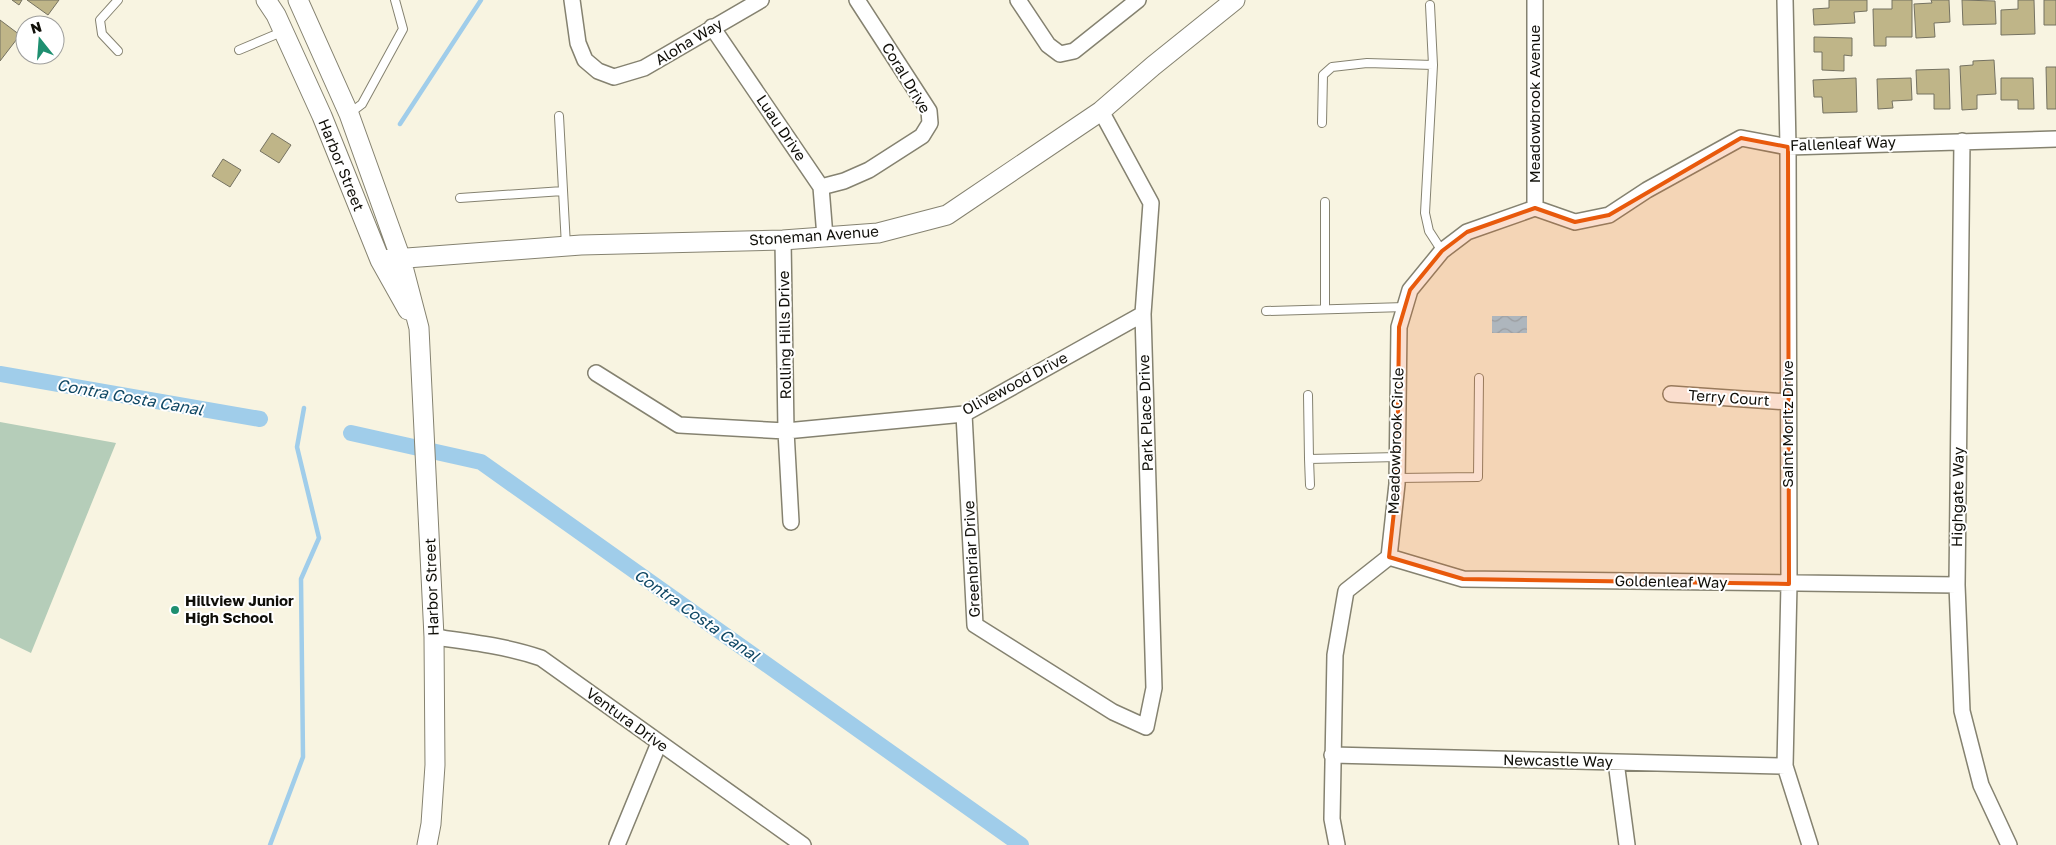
<svg xmlns="http://www.w3.org/2000/svg" width="2056" height="845" font-family="'Golos Text',sans-serif">
<style>
.green{fill:#b5cdb9}
.water{fill:url(#water-waves)}
.lines{fill:none;stroke-linecap:round;stroke-linejoin:round}
.stream{stroke:#a0cdea;stroke-width:4.5}
.canal{stroke:#a0cdea;stroke-width:16}
.building{fill:#bfb588;stroke:#757261}
.service-casing{stroke:#858270;stroke-width:10}
.minor-casing{stroke:#858270;stroke-width:18}
.tertiary-casing{stroke:#858270;stroke-width:21}
.service{stroke:#fff;stroke-width:8}
.minor{stroke:#fff;stroke-width:15}
.tertiary{stroke:#fff;stroke-width:19}
.marked{fill:#e8590c;fill-opacity:0.2;stroke:#e8590c;stroke-width:4;stroke-linejoin:round}
.poi-dot{fill:#1e8f70;stroke:#fff;stroke-width:2}
.labels{text-anchor:middle;stroke-width:4;stroke-linejoin:round;paint-order:stroke}
.street-label{font-size:15px;fill:#100f09;stroke:#fff}
.poi-label{font-size:15px;font-weight:bold;fill:#100f09;stroke:#fff;text-anchor:start}
.water-label{font-size:16px;font-style:italic;fill:#104865;stroke:#fff}
</style>
<defs>
<pattern id="water-waves" width="16" height="10" patternUnits="userSpaceOnUse" patternTransform="scale(1.25)"><rect width="16" height="10" fill="#a0cdea"/><path d="M0 5q4-4 8 0t8 0" fill="none" stroke="#89afc7"/></pattern>
</defs>
<rect width="100%" height="100%" fill="#f8f4e1"/>
<path class="green" d="M0,422L116,443L31,653L0,638Z"/>
<path class="water" d="M1492,316H1527V333H1492Z"/>
<g class="lines">
<path class="stream" d="M400,124L481,0
M270,845L303,757L301,579L319,538L297,447L304,408"/>
<path class="canal" d="M0,374L260,419
M351,433L481,462L1021,845"/>
</g>
<path class="building" d="M12,0H22L19,5Z
M27,0H59L48,15Z
M1829,0H1867V11L1854,12L1855,23L1814,25L1813,9L1829,8Z
M1892,0H1912V37H1886V46H1874L1873,9H1892Z
M1931,0H1949L1950,22L1934,23L1935,37L1916,38L1914,4L1932,3Z
M1962,0L1995,1L1996,24L1963,25Z
M2018,0H2034L2035,34L2001,35V10L2018,9Z
M2044,0H2056V25H2044Z
M0,20L20,35L0,61Z
M1814,37L1852,38V56L1844,55V71L1822,70V52H1814Z
M1994,60L1996,94L1977,95V109L1962,110L1960,66L1973,65V61Z
M2046,67H2056V109H2047Z
M1949,69L1950,109H1934V94H1917L1916,70Z
M1856,78L1857,112L1823,113L1822,97H1814L1813,80Z
M1911,78L1912,100L1892,101L1893,108L1878,109L1877,79Z
M2001,78H2033L2034,109H2018V100H2001Z
M272,133L291,145L279,163L260,151Z
M223,159L241,170L230,187L212,176Z"/>
<g class="lines">
<g class="service-casing">
<path id="service" d="M118,0L100,20L102,34L118,51
M1430,5L1433,65L1425,213L1429,231L1442,251
M239,50L284,31
M350,113L362,104L403,29L395,0
M559,116L566,246
M1322,123L1323,75L1332,67L1367,63L1433,65
M460,198L563,191
M1325,309V202
M1266,311L1405,307
M1308,395L1309,459L1398,457
M1309,459L1310,485
M1397,478L1478,477L1479,378"/>
</g>
<g class="minor-casing">
<path id="minor" d="M572,0L578,43L585,60L598,71L614,77L644,68L761,0
M1018,0L1048,45L1060,54L1074,51L1138,0
M1535,0V208
M1785,0L1788,147L1789,584L1785,766L1810,845
M712,27L821,187L825,237
M1962,141L1957,585L1962,711L1981,785L2009,845
M821,187L844,181L869,170L922,136L930,123L929,111L857,0
M1535,208L1575,222L1609,215L1647,190L1741,138L1788,147L2056,139
M783,240L786,431L791,522
M596,373L679,425L786,431L964,414L1143,314
M1671,394L1788,402
M964,414L975,625L1113,712L1146,727L1154,688L1143,314L1151,203L1101,111
M1389,557L1463,579L1957,585
M434,637C470,642 506,646 541,658L803,845
M1332,755L1785,766
M1616,762L1627,845
M617,845L659,743
M1337,845L1332,819L1335,655L1346,591L1389,557L1397,484L1399,327L1410,290L1442,251L1467,232L1535,208"/>
</g>
<g class="tertiary-casing">
<path id="tertiary" d="M266,0L276,15L322,116L380,260L408,310
M298,0L349,114L401,259L419,328L434,637L435,765L431,824L427,845
M380,260L581,245L783,240L878,233L947,215L1101,111L1153,66L1235,0"/>
</g>
<use href="#service" class="service"/>
<use href="#minor" class="minor"/>
<use href="#tertiary" class="tertiary"/>
</g>
<path class="marked" d="M1741,138L1788,147L1789,584L1463,579L1389,557L1397,484L1399,327L1410,290L1442,251L1467,232L1535,208L1575,222L1609,215Z"/>
<circle class="poi-dot" cx="175" cy="610" r="5"/>
<g class="labels">
<g class="street-label">
<text transform="translate(689 42) rotate(-31)" y="5">Aloha Way</text>
<text transform="translate(906 78) rotate(59)" y="5">Coral Drive</text>
<text transform="translate(1535 104) rotate(-90)" y="5">Meadowbrook Avenue</text>
<text transform="translate(781 128) rotate(56)" y="5">Luau Drive</text>
<text transform="translate(1843 144) rotate(-2)" y="5">Fallenleaf Way</text>
<text transform="translate(341 165) rotate(68)" y="5">Harbor Street</text>
<text transform="translate(814 236) rotate(-4)" y="5">Stoneman Avenue</text>
<text transform="translate(785 335) rotate(-91)" y="5">Rolling Hills Drive</text>
<text transform="translate(1015 384) rotate(-28)" y="5">Olivewood Drive</text>
<text transform="translate(1729 398) rotate(4)" y="5">Terry Court</text>
<text transform="translate(1146 413) rotate(-92)" y="5">Park Place Drive</text>
<text transform="translate(1788 424) rotate(-90)" y="5">Saint Moritz Drive</text>
<text transform="translate(1396 441) rotate(-88)" y="5">Meadowbrook Circle</text>
<text transform="translate(1958 497) rotate(-89)" y="5">Highgate Way</text>
<text transform="translate(972 559) rotate(-93)" y="5">Greenbriar Drive</text>
<text transform="translate(1671 582) rotate(1)" y="5">Goldenleaf Way</text>
<text transform="translate(432 587) rotate(-92)" y="5">Harbor Street</text>
<text transform="translate(627 720) rotate(36)" y="5">Ventura Drive</text>
<text transform="translate(1558 761) rotate(1)" y="5">Newcastle Way</text>
</g>
<g class="poi-label">
<text x="185" y="606">Hillview Junior<tspan x="185" dy="17">High School</tspan></text>
</g>
<g class="water-label">
<text transform="translate(130 397) rotate(10)" y="6">Contra Costa Canal</text>
<text transform="translate(697 615) rotate(35)" y="6">Contra Costa Canal</text>
</g>
</g>
<g transform="translate(40 40) rotate(343)"><circle r="24" fill="#ffffff" stroke="#9f9f9d"/>
<path d="M0-4L9 19L0 12L-9 19Z" fill="#1e8f70"/>
<text y="-8" font-size="14" font-weight="bold" text-anchor="middle" fill="#100f09">N</text>
</g>
</svg>
